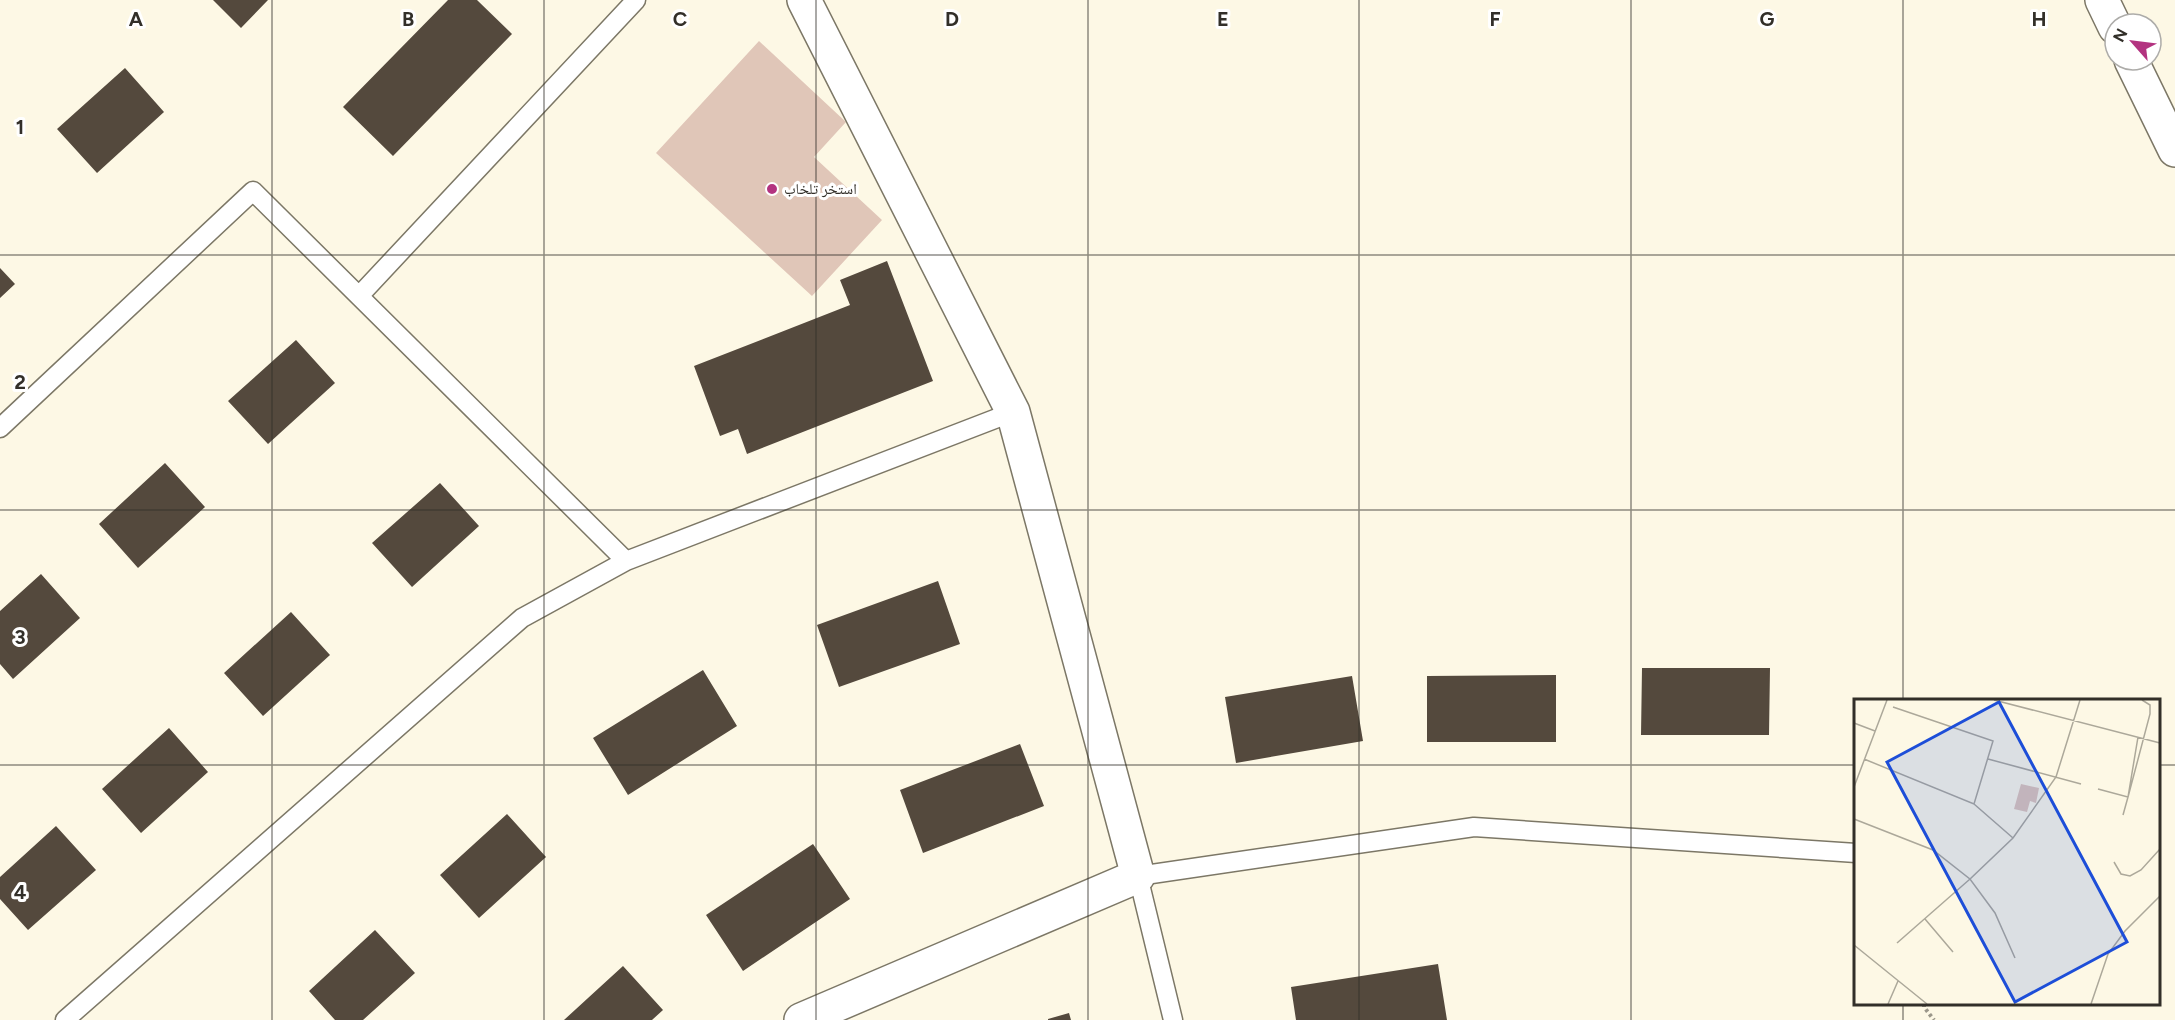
<svg xmlns="http://www.w3.org/2000/svg" width="2175" height="1020" font-family="Figtree,'Noto Naskh Arabic',sans-serif">
<style>
.green{fill:#e0c6b8}
.building{fill:#54493d}
.lines{fill:none;stroke-linecap:round;stroke-linejoin:round}
.service-casing{stroke:#7c7766;stroke-width:21}
.minor-casing{stroke:#7c7766;stroke-width:36}
.path{stroke:#9b978a;stroke-width:4;stroke-dasharray:3 3;stroke-linecap:butt}
.service{stroke:#fff;stroke-width:18}
.minor{stroke:#fff;stroke-width:33}
.grid{fill:none;stroke:#322f29;stroke-width:1.5;stroke-opacity:0.55}
.poi-dot{fill:#b33380;stroke:#fff;stroke-width:2}
.labels{text-anchor:middle;stroke-width:6;stroke-linejoin:round;paint-order:stroke}
.poi-label{font-size:15px;fill:#322f29;stroke:#fff;text-anchor:start}
.inset-road{fill:none;stroke:#aca89a;stroke-width:1.5}
.view{fill:#1d4ed8;fill-opacity:0.15;stroke:#1d4ed8;stroke-width:3}
.inset-edge{fill:none;stroke:#322f29;stroke-width:3}
.grid-label{font-size:20px;text-anchor:middle;font-weight:bold;fill:#322f29;stroke:#fff;stroke-width:6;stroke-linejoin:round;paint-order:stroke}
</style>
<rect width="100%" height="100%" fill="#fdf8e5"/>
<path class="green" d="M759,41L846,122L814,157L882,220L812,296L656,153Z"/>
<path class="building" d="M213,0H268L241,28Z
M448,0H477L512,34L393,156L343,107Z
M125,68L164,112L97,173L57,129Z
M887,261L933,381L747,454L738,429L720,436L694,366L850,305L840,280Z
M0,268L15,284L0,298Z
M296,340L335,383L268,444L228,401Z
M165,463L205,507L138,568L99,524Z
M440,483L479,526L412,587L372,543Z
M41,574L80,618L13,679L0,664V611Z
M938,581L960,644L839,687L817,625Z
M291,612L330,655L263,716L224,673Z
M1642,668H1770L1769,735H1641Z
M703,670L737,726L628,795L593,738Z
M1556,675V742H1427V676Z
M1352,676L1363,741L1236,763L1225,697Z
M169,728L208,772L141,833L102,789Z
M1020,744L1044,806L923,853L900,790Z
M507,814L546,857L479,918L440,875Z
M56,826L96,870L28,930L0,899V877Z
M813,844L850,899L743,971L706,915Z
M375,930L415,973L363,1020H335L309,991Z
M1438,964L1447,1020H1296L1291,987Z
M623,966L663,1010L652,1020H564Z
M1069,1013L1071,1020H1048V1019Z"/>
<g class="lines">
<g class="service-casing">
<path id="service" d="M359,296L636,0
M0,428L253,191L626,561L522,618L65,1020
M626,561L1013,412
M1173,1020L1138,876L1474,827L1856,853"/>
</g>
<g class="minor-casing">
<path id="minor" d="M2102,0L2115,27
M2131,60L2175,150
M801,1020L1138,876L1013,412L804,0"/>
</g>
<path class="path" d="M1924,1004V1007L1934,1020"/>
<use href="#service" class="service"/>
<use href="#minor" class="minor"/>
</g>
<path class="grid" d="M272,0V1020M544,0V1020M816,0V1020M1088,0V1020M1359,0V1020M1631,0V1020M1903,0V700M0,255H2175M0,510H2175M0,765H1856M2158,765H2175M1903,1004V1020"/>
<circle class="poi-dot" cx="772" cy="189" r="6"/>
<g class="labels">
<g class="poi-label">
<text x="784" y="194">استخر تلخاب</text>
</g>
</g>
<g transform="translate(1854 699)">
<rect width="306" height="306" fill="#fdf8e5"/>
<path d="M167,85L185,89L182,104L176,102L173,113L160,110Z" fill="#e0c6b8"/>
<path class="inset-road" d="M140,1L306,44M0,24L21,32M284,38L274,98L296,15V6L288,1M10,60L120,105L139,42L39,8M134,60L227,85M0,88L33,1M244,90L274,98L269,116M120,105L159,139M0,120L79,151L116,180L159,139L202,78L226,1M260,163L267,175L276,177L287,171L306,150M71,220L99,253M43,244L116,180L141,214L161,259M0,246L73,305M34,305L44,282M237,305L254,255L271,232L306,197"/>
<path class="view" d="M145,3L273,243L161,303L33,63Z"/>
<rect width="306" height="306" class="inset-edge"/>
</g>
<g class="grid-label">
<text x="136" y="26">A</text>
<text x="408" y="26">B</text>
<text x="680" y="26">C</text>
<text x="952" y="26">D</text>
<text x="1223" y="26">E</text>
<text x="1495" y="26">F</text>
<text x="1767" y="26">G</text>
<text x="2039" y="26">H</text>
<text x="20" y="134">1</text>
<text x="20" y="389">2</text>
<text x="20" y="644">3</text>
<text x="20" y="899">4</text>
</g>
<g transform="translate(2133 42) rotate(298)"><circle r="28" fill="#ffffff" stroke="#adaca9" stroke-width="1.5"/>
<path d="M0-4.5L10 22L0 15L-10 22Z" fill="#b33380"/>
<text y="-9" font-size="16" font-weight="bold" text-anchor="middle" fill="#322f29">N</text>
</g>
</svg>
